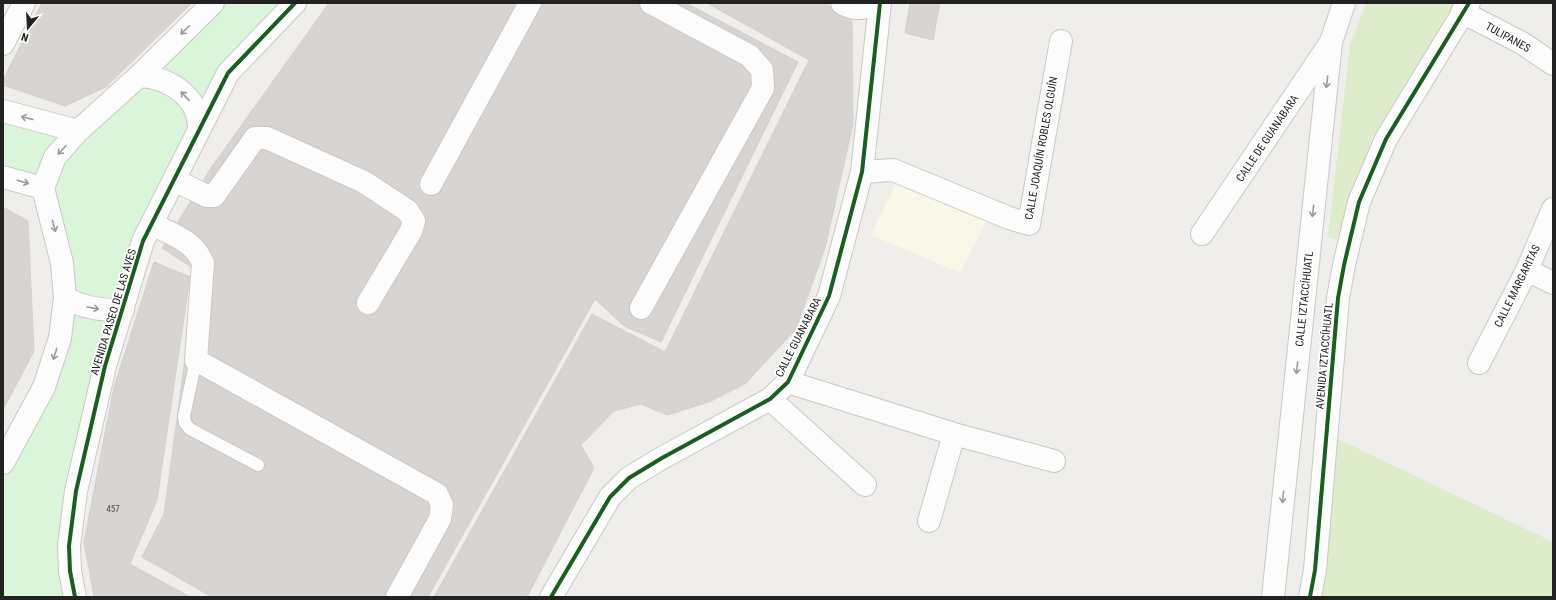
<svg xmlns="http://www.w3.org/2000/svg" width="1556" height="600" font-family="'Roboto Condensed',sans-serif">
<style>
.education{fill:#f8f7e8}
.grass{fill:#ddeccb}
.park{fill:#daf5da}
.building{fill:#d7d4d2;stroke:#d3d0cc}
.lines{fill:none;stroke-linecap:round;stroke-linejoin:round}
.service-casing{stroke:#c9c8c7;stroke-width:14}
.minor-casing{stroke:#c9c8c7;stroke-width:24}
.tertiary-casing{stroke:#c9c8c7;stroke-width:24}
.service{stroke:#fdfcfc;stroke-width:12}
.minor{stroke:#fdfcfc;stroke-width:22}
.tertiary{stroke:#fdfcfc;stroke-width:22}
.cycleway-casing{stroke:#fff;stroke-width:6}
.cycleway{stroke:#1b5e20;stroke-width:4}
.oneway{stroke:#9a9a9a}
.labels{text-anchor:middle;stroke-width:3.5;stroke-linejoin:round;paint-order:stroke}
.number-label{font-size:9px;fill:#4f4e4e}
.street-label{font-size:11px;fill:#222;stroke:#fff}
</style>
<rect width="100%" height="100%" fill="#f0eeeb"/>
<path class="education" d="M897,181L987,221L960,273L871,235Z"/>
<path class="grass" d="M1366,3H1457L1373,136L1337,240L1328,237L1350,45Z
M1338,439L1553,542V597H1322Z"/>
<path class="park" d="M221,3H286L227,78L101,351L65,480L58,566L69,597H3V476L56,385L77,284L51,188L62,158Z
M3,110L78,131L43,188L3,177Z"/>
<path class="building" d="M42,3H192L106,87L65,106L3,85V80Z
M329,3H686L798,62L661,342L624,326L595,299L428,597H212L142,557L164,514L197,271L162,248L211,168Z
M707,3H825L852,21L853,124L825,248L796,329L745,384L709,402L667,415L641,404L614,411L581,445L594,468L527,597H434L592,314L665,352L809,60Z
M910,3H940L933,40L905,33Z
M3,207L28,221L34,351L3,410Z
M154,262L190,277L157,500L130,564L190,597H94L84,542L114,387Z"/>
<g class="lines">
<g class="service-casing">
<path id="service" d="M196,360L184,416L185,423L190,429L258,465"/>
</g>
<g class="minor-casing">
<path id="minor" d="M842,3C852,10 864,10 873,3
M1462,12L1522,43L1553,64
M3,44L24,3
M139,76C169,77 200,97 199,130
M862,172L893,170L1009,218L1029,224L1061,41
M174,180L207,196H214L255,138H267L364,182L408,211L414,221L411,231L368,303
M431,184L530,3
M152,224C173,235 193,240 203,263L196,360L437,494L442,505L440,519L397,597
M1202,234L1331,42
M1527,270L1553,283
M65,298C84,308 102,311 123,310
M641,308L763,88L762,70L750,56L651,3
M1479,363L1527,270L1553,209
M788,382L954,434L1054,461
M770,399L865,485
M929,521L954,434
M551,597L610,497L629,478L662,458L770,399L788,382L829,296L862,172L880,3"/>
</g>
<g class="tertiary-casing">
<path id="tertiary" d="M3,111L78,131
M3,177L43,188
M3,463L44,387L60,338L65,298L62,263L43,188L55,157L78,131L139,76L213,3
M75,597L70,571L69,546L76,491L105,366L143,241L228,73L295,3
M1273,597L1331,42L1344,3
M1310,597L1315,570L1338,298L1344,265L1359,202L1386,139L1469,3"/>
</g>
<use href="#service" class="service"/>
<use href="#minor" class="minor"/>
<use href="#tertiary" class="tertiary"/>
<g class="cycleway-casing">
<path id="cycleway" d="M75,597L70,571L69,546L76,491L105,366L143,241L228,73L295,3
M551,597L610,497L629,478L662,458L770,399L788,382L829,296L862,172L880,3
M1310,597L1315,570L1338,298L1344,265L1359,202L1386,139L1469,3"/>
</g>
<use href="#cycleway" class="cycleway"/>
</g>
<defs><path id="oneway-shaft" d="M-6 0H5M1.5-3L5.5 0L1.5 3" fill="none" stroke-width="1.6" stroke-linecap="round" stroke-linejoin="round"/></defs>
<g class="oneway">
<use href="#oneway-shaft" transform="translate(185 30) rotate(135)"/>
<use href="#oneway-shaft" transform="translate(1327 82) rotate(96)"/>
<use href="#oneway-shaft" transform="translate(185 96) rotate(-133)"/>
<use href="#oneway-shaft" transform="translate(27 118) rotate(-165)"/>
<use href="#oneway-shaft" transform="translate(62 150) rotate(132)"/>
<use href="#oneway-shaft" transform="translate(23 182) rotate(16)"/>
<use href="#oneway-shaft" transform="translate(1313 211) rotate(96)"/>
<use href="#oneway-shaft" transform="translate(54 226) rotate(75)"/>
<use href="#oneway-shaft" transform="translate(93 308) rotate(10)"/>
<use href="#oneway-shaft" transform="translate(55 354) rotate(108)"/>
<use href="#oneway-shaft" transform="translate(1297 368) rotate(96)"/>
<use href="#oneway-shaft" transform="translate(1283 497) rotate(96)"/>
</g>
<g class="labels">
<g class="number-label">
<text x="113" y="512">457</text>
</g>
<g class="street-label">
<text transform="translate(1508 37) rotate(29)" y="4">TULIPANES</text>
<text transform="translate(1267 138) rotate(-56)" y="4">CALLE DE GUANABARA</text>
<text transform="translate(1041 148) rotate(-80)" y="4">CALLE JOAQUÍN ROBLES OLGUÍN</text>
<text transform="translate(1517 286) rotate(-64)" y="4">CALLE MARGARITAS</text>
<text transform="translate(1304 299) rotate(-84)" y="4">CALLE IZTACCÍHUATL</text>
<text transform="translate(113 312) rotate(-73)" y="4">AVENIDA PASEO DE LAS AVES</text>
<text transform="translate(798 337) rotate(-63)" y="4">CALLE GUANABARA</text>
<text transform="translate(1324 356) rotate(-85)" y="4">AVENIDA IZTACCÍHUATL</text>
</g>
</g>
<rect width="1556" height="600" fill="none" stroke="#222222" stroke-width="8"/>
<g transform="translate(28 28) rotate(198)" stroke="#ffffff" stroke-width="3" paint-order="stroke">
<path d="M0-3L7 15L0 10L-7 15Z" fill="#222222"/>
<text y="-6" font-size="11" font-weight="bold" text-anchor="middle" fill="#222222">N</text>
</g>
</svg>
